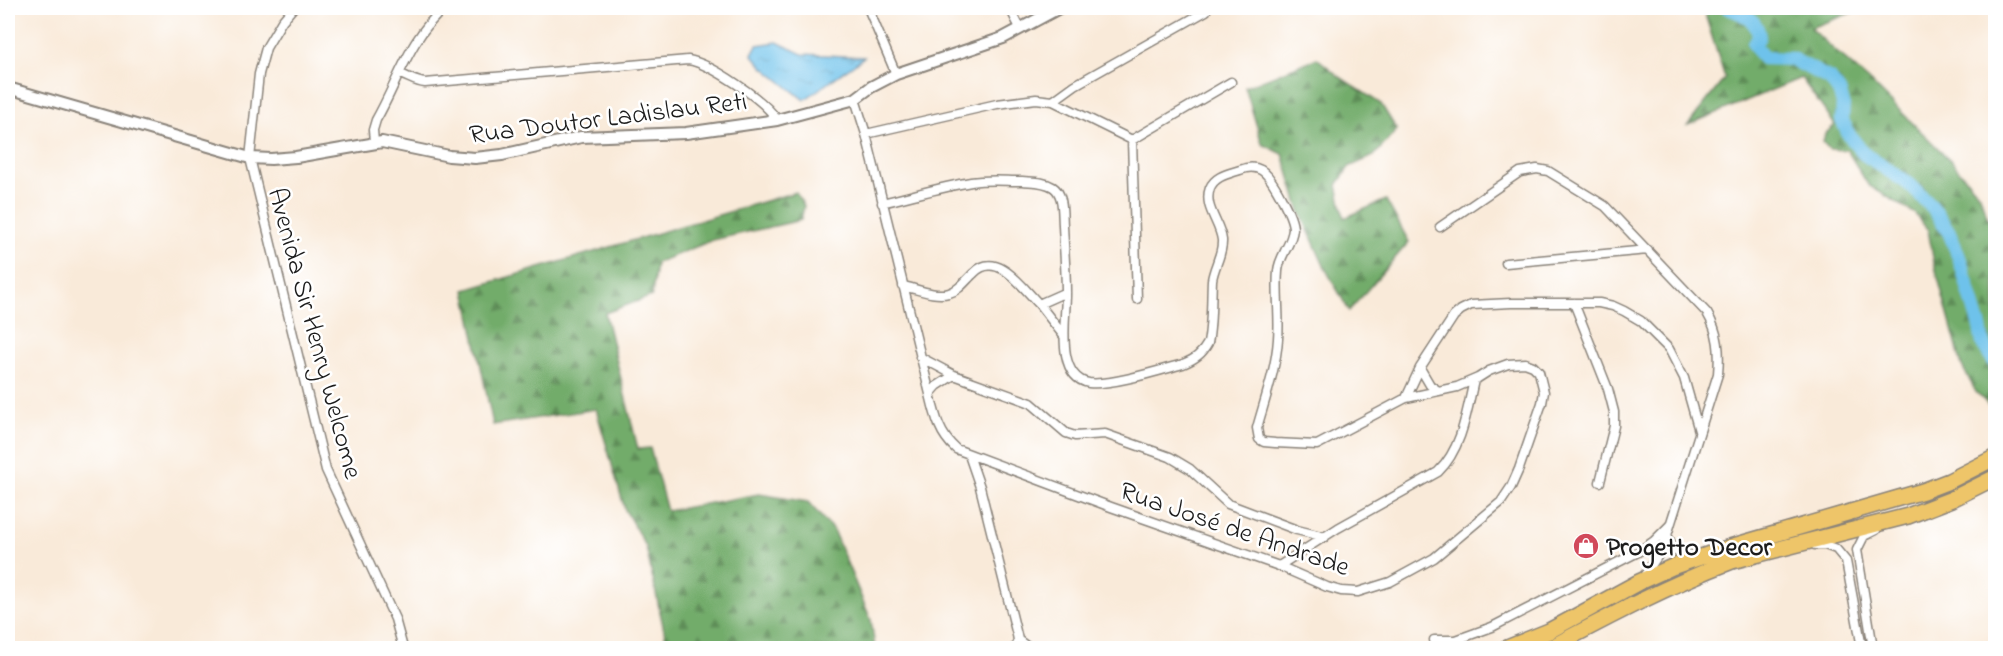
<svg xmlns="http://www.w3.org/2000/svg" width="2003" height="656" font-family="'Indie Flower',sans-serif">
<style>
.forest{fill:url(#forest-firs);stroke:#476444;stroke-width:1.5}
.water{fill:url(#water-ripples);stroke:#456f84;stroke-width:1.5}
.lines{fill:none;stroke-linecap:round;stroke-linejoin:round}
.river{stroke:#6ec2eb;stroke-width:14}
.minor-casing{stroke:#8a837a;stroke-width:11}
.tertiary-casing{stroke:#8a837a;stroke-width:14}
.motorway-casing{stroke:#8a837a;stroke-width:18}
.minor{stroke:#fff;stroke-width:8}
.tertiary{stroke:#fff;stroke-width:10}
.motorway{stroke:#eec569;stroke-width:15}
.labels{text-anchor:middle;stroke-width:5;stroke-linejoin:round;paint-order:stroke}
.street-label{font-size:27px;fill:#1c1c1c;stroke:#fff}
.poi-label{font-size:27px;font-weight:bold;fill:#1c1c1c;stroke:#fff;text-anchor:start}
</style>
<defs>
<pattern id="forest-firs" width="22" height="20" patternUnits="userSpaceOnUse" patternTransform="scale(1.5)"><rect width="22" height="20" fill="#72ac6b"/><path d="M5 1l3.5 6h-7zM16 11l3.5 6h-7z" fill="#5d8b57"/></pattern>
<pattern id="water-ripples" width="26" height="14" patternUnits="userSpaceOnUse" patternTransform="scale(1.5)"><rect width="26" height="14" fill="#6ec2eb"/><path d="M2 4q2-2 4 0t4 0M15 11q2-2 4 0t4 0" fill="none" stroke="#5fa6c9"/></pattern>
</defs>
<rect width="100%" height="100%" fill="#fff"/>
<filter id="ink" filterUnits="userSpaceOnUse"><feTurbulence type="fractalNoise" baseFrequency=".0167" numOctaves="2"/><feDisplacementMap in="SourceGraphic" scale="12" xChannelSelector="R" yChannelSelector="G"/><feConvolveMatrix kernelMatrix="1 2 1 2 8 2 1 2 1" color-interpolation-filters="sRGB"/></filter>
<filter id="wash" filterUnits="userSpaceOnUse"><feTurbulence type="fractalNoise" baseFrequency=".008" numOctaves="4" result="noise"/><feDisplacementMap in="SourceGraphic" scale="24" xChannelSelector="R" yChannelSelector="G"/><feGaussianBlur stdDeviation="1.35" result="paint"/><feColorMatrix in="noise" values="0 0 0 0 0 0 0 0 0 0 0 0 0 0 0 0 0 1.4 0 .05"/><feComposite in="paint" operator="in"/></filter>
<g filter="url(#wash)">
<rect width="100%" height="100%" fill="#f9ead9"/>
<path class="forest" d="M1703,8H1864L1810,28L1878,89L1951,161L1979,194L1995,237V412L1976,392L1962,366L1934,263L1928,230L1914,213L1868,185L1847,150L1829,149L1823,142L1825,134L1835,125L1801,78L1688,125L1725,78Z
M1317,58L1340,77L1381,104L1397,130L1374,156L1349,167L1337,185L1344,218L1386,200L1409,242L1349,311L1325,268L1300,212L1283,154L1262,144L1245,87Z
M796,192L804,206L801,220L713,240L656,263L652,296L605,313L638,449L650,448L667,511L759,494L808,502L833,530L871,620L875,648H695L666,640L646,547L625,510L596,409L493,425L465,290Z"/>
<path class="water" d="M777,42L802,54L864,57L804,100L763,67L752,54L757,45Z"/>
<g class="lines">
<path class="river" d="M1728,8C1743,13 1758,20 1759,37L1754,44L1763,58L1792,59L1830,79L1839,91L1843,103L1842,120L1849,135L1864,154L1909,184L1932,207L1949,232L1959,257L1980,327L1983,344L1996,364"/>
</g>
</g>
<g filter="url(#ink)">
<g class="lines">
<g class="minor-casing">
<path id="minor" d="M293,8L282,21L266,48L259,74L250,158L326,470L395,619L403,648
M868,8L896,74
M1010,8L1020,28
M444,9L458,8
M400,74C409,77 415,82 425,83L688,60C710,63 766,101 777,120
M855,99L866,134L930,394C935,415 939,434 956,449L1111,507L1279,566L1327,587L1341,591L1358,592L1390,582L1434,558L1501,502L1511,487L1519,469L1542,403L1544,392L1539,372L1533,366L1525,363L1508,364L1489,371L1478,378L1457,387L1406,398L1317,445L1275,443L1264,442L1259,439L1257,428C1265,399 1276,369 1278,339C1280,317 1276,294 1278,271C1279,256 1292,244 1293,229C1293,217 1272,176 1261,170C1254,166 1247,167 1240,170C1228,174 1215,176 1210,188C1203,207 1220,222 1222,240C1223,254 1214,266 1212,280C1211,301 1212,322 1208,343C1202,354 1195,359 1183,364C1161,370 1110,386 1089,383C1055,377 1066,318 1066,294C1066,271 1064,248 1063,225C1062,213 1064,194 1053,187C1044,181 1032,182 1022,181C1005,181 988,179 971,182C941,187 912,196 882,203
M1053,101L1132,140
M866,134L997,104L1036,99L1053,101L1075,85L1206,11
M1132,140L1137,299
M1132,140L1231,82
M374,142L373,130L376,120C398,82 410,36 445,8
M1440,227L1520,172L1537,169L1548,171L1605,206L1707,313C1719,333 1720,352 1718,374L1667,535L1659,554L1642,579
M1506,263L1648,250
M903,286C917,289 935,297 949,293C959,291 966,280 974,273C997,249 1023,288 1039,304
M1574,303L1608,389L1614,412V426L1600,482
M1064,336L1039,304L1066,292
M920,357L954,375L937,386L930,394
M1420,368L1454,316L1461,310L1471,305L1511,303H1599L1613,306L1624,311L1641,321L1669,349L1684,378L1699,431
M954,375L1031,403L1066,433L1075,436L1105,434L1170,457L1190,469L1228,504L1297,530L1325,537
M1406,398L1420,368L1430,385L1437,390
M969,455L980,487L1017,635L1018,640L1015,648
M1667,535L1675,551L1695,556
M1815,545H1825L1836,549L1846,561L1862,648
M1279,566L1338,528L1438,472C1462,449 1467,411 1474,380
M1018,640L1029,648
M1434,640H1456L1492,627L1638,552L1654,541L1669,526
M1873,648L1857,550L1864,536L1876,530"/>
</g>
<g class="tertiary-casing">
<path id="tertiary" d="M8,88L250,158L271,159L296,157L382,142L449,156L475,158L502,155L581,137L686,133L777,120L855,99L871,87L896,74L1003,38L1059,8"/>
</g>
<g class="motorway-casing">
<path id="motorway" d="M1507,648L1549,631L1639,582L1672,567L1730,547L1923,491L1949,481L1996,457
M1550,648C1610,616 1669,585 1732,561L1908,516L1952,499L1996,477"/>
</g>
<use href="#minor" class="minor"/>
<use href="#tertiary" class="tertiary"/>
<use href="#motorway" class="motorway"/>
</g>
</g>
<defs>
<g id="shop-disc" transform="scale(1.35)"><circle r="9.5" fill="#d1495b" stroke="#fff"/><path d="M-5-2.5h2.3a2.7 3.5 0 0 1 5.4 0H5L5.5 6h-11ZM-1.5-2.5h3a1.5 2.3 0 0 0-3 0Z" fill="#fff"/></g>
</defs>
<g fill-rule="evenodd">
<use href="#shop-disc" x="1586" y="546"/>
</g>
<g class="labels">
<g class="street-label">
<text transform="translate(608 117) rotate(-7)" y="9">Rua Doutor Ladislau Reti</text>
<text transform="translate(316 333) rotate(75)" y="9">Avenida Sir Henry Welcome</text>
<text transform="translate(1235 528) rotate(19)" y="9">Rua José de Andrade</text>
</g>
<g class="poi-label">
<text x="1606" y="555">Progetto Decor</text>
</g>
</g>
<rect width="2003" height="656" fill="none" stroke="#fff" stroke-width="30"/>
</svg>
